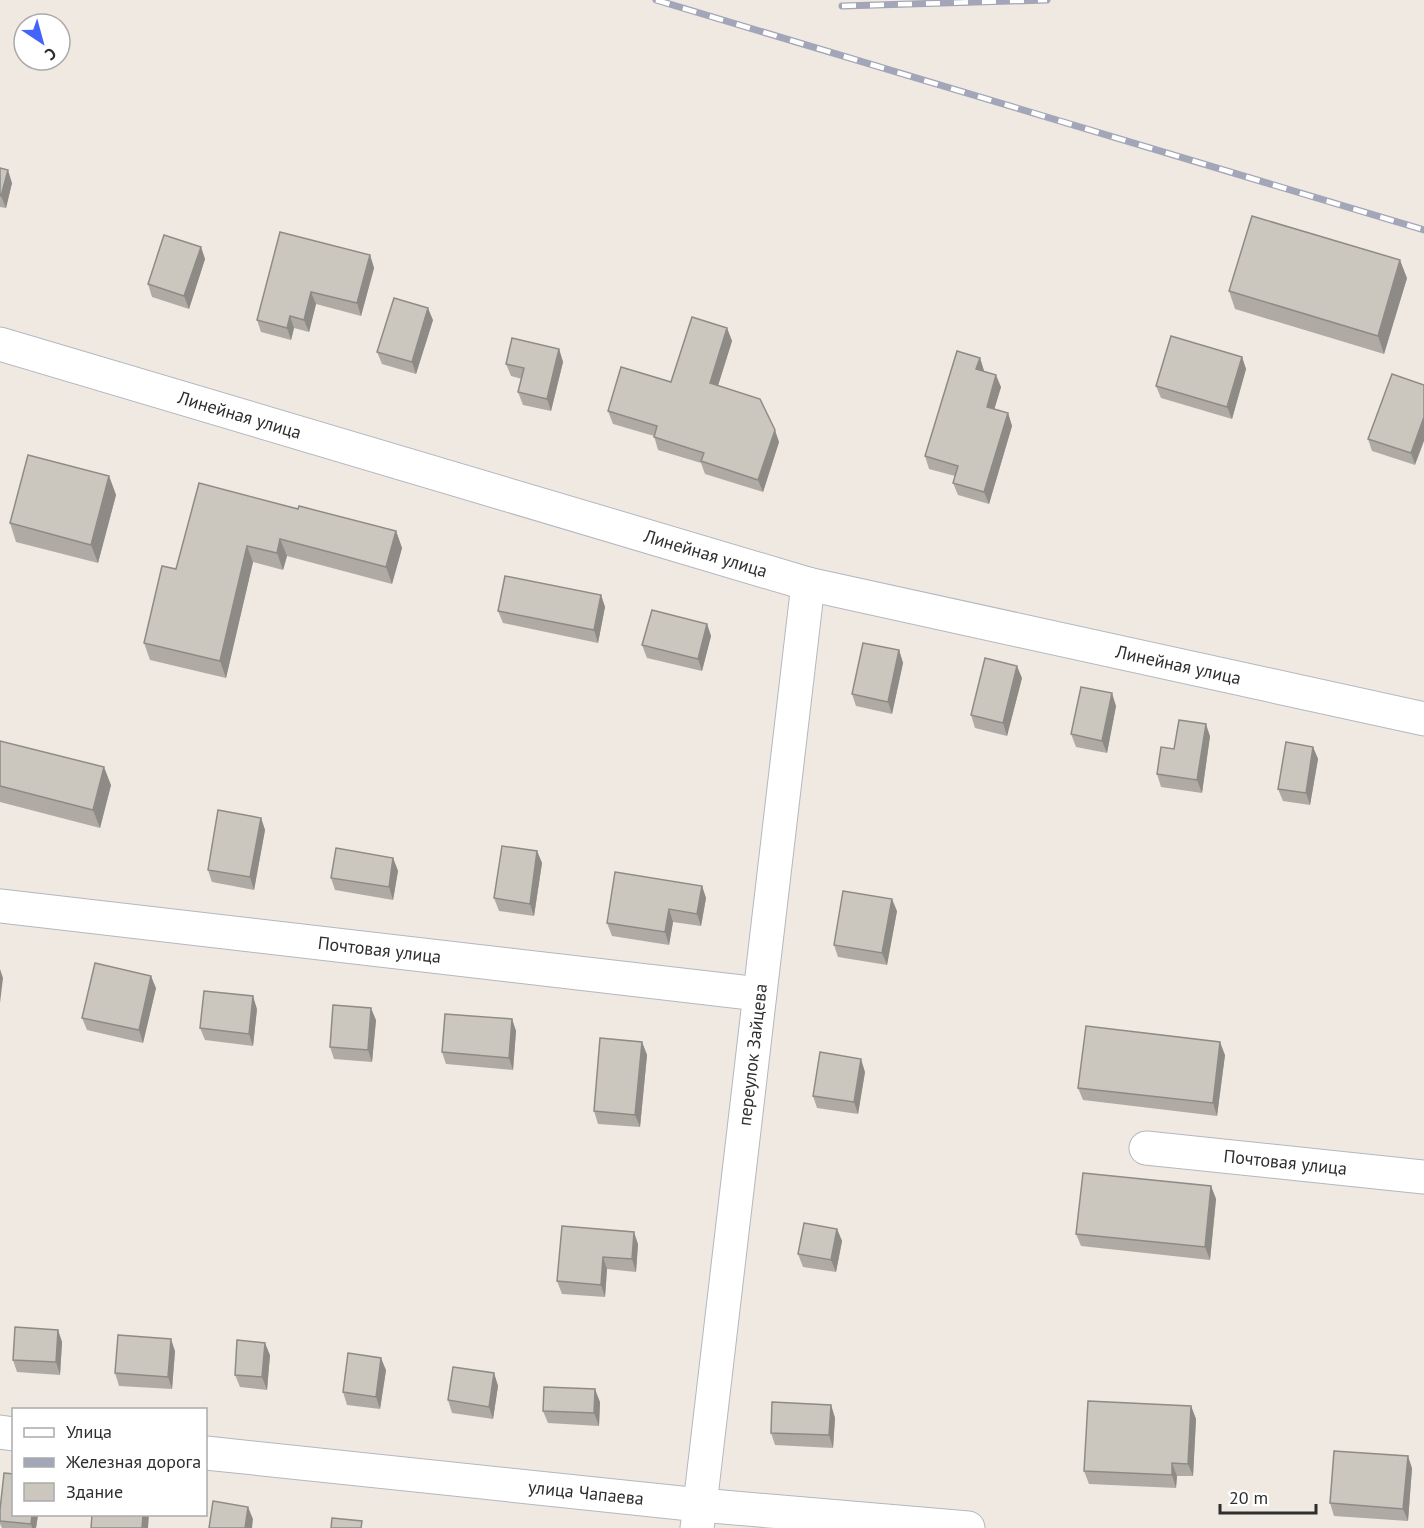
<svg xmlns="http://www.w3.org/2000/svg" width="1424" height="1528" font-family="'PT Sans',sans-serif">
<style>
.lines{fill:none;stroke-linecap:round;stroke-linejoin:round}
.street-casing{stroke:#b4b7c1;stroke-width:35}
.secondary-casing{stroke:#b4b7c1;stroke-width:35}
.street{stroke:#fff;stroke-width:33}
.secondary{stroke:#fff;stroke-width:33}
.rail-casing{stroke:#a3a6b8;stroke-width:7}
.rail{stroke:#fff;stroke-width:4.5;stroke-dasharray:14;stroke-linecap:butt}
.wall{fill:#afaba4}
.shaded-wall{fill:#8e8b86}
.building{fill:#cbc7bf;stroke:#8e8b86;stroke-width:1.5}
.labels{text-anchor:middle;stroke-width:4.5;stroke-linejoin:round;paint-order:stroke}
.street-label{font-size:18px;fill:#2e2e2e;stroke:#fff}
</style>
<rect width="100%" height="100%" fill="#efe9e1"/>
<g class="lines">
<g class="street-casing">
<g id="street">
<path id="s1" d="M0,344L808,584L1424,719"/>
<path id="s2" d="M0,906L759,994"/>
<path id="s3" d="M1146,1148L1424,1177"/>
<path d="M0,1432L14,1434"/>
<path id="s4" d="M206,1453L700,1505L808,584"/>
</g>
</g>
<g class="secondary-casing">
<path id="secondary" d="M697,1528L700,1505L968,1528"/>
</g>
<use href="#street" class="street"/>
<use href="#secondary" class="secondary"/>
<g class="rail-casing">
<path id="rail" d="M656,0L1424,230
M842,6L1047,0"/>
</g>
<use href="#rail" class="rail"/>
</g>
<path class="wall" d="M0,168L12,183L6,208L0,207Z
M201,247L205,259L189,309L152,297L148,284Z
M370,255L374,268L361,316L316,304L309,332L294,328L291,340L261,332L257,320Z
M1407,278L1384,354L1235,309L1229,291Z
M433,320L416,374L382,364L377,352Z
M727,328L732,341L718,386L779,442L763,492L705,474L701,463L658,450L654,436L613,424L608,411L671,382Z
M559,349L563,362L551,411L523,405L518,392L522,379L511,376L506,364Z
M1242,357L1246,369L1232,419L1161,398L1156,386Z
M980,358L984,371L1001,387L994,410L1008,413L1012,426L989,504L958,495L953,483L955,476L929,469L925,456Z
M1392,374L1415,465L1372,451L1368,439Z
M109,476L116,495L98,563L16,542L10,523Z
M298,509L396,531L402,548L392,584L287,556L283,570L253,562L226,678L150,660L144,643L176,569Z
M601,595L605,607L598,643L503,623L498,611Z
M707,624L711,636L702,671L647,658L642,645Z
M899,650L903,663L892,714L856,706L852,694Z
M1022,678L1007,736L975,728L971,715Z
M1116,706L1107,753L1076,747L1071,734Z
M1210,736L1202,793L1161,787L1157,774L1174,749Z
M0,741L111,785L100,828L0,802Z
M1313,747L1318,759L1310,805L1283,801L1278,789Z
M261,818L265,830L254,890L212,882L208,870Z
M537,851L542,863L534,916L499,911L494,898Z
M393,858L398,871L393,900L335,890L331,878Z
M702,886L706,898L701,926L673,922L669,945L612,936L607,923Z
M897,911L887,965L838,957L834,945Z
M156,988L143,1043L87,1030L82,1018Z
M257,1009L253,1046L205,1040L200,1028Z
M512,1019L516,1031L513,1070L446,1064L442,1052Z
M376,1020L372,1062L334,1059L330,1047Z
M642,1042L647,1055L640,1127L598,1124L594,1111Z
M1225,1055L1217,1116L1083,1100L1078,1088Z
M865,1072L858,1114L817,1108L813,1096Z
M1211,1186L1216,1199L1210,1260L1081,1246L1076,1234Z
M562,1226L638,1244L636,1272L607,1269L605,1297L562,1294L557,1281Z
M837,1229L842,1241L836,1272L803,1267L798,1254Z
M58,1330L62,1342L60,1375L17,1372L13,1360Z
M175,1351L172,1389L119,1386L115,1373Z
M270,1355L267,1390L240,1387L235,1375Z
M386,1370L380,1409L347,1405L343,1392Z
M494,1373L498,1386L493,1419L452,1413L448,1400Z
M600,1402L599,1426L548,1423L543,1411Z
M831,1405L835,1418L833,1448L775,1445L771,1433Z
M1191,1406L1196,1419L1193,1476H1177L1176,1488L1089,1484L1084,1471Z
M1412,1468L1408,1521L1334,1516L1330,1503Z
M0,1510L38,1515L36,1528H2L0,1524Z"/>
<path class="shaded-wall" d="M8,170L12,183L6,208L1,196Z
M201,247L205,259L189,309L184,296Z
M370,255L374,268L361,316L357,303Z
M1400,260L1407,278L1384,354L1378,336Z
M311,292L316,304L309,332L304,320Z
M428,308L433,320L416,374L412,362Z
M290,316L294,328L291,340L287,328Z
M727,328L732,341L715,395L710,383Z
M559,349L563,362L551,411L547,399Z
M1242,357L1246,369L1232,419L1227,407Z
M980,358L984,371L981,381L976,369Z
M996,375L1001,387L991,420L987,407Z
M1008,413L1012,426L989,504L984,492Z
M1424,417V441L1415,465L1411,453Z
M775,430L779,442L763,492L758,480Z
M109,476L116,495L98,563L91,545Z
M396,531L402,548L392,584L386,567Z
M280,539L287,556L283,570L277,553Z
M247,546L253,562L226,678L220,661Z
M601,595L605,607L598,643L594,630Z
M707,624L711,636L702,671L698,659Z
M899,650L903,663L892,714L888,702Z
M1017,666L1022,678L1007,736L1003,723Z
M1112,693L1116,706L1107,753L1102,741Z
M1206,724L1210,736L1202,793L1197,780Z
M1313,747L1318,759L1310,805L1306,793Z
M104,767L111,785L100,828L93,810Z
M261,818L265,830L254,890L250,877Z
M537,851L542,863L534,916L530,904Z
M393,858L398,871L393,900L389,887Z
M702,886L706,898L701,926L697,914Z
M892,899L897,911L887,965L882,953Z
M669,909L673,922L669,945L665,932Z
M0,969L3,978L0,1003Z
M151,976L156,988L143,1043L139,1030Z
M253,996L257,1009L253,1046L249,1034Z
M371,1008L376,1020L372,1062L368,1050Z
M512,1019L516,1031L513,1070L509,1058Z
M642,1042L647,1055L640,1127L635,1115Z
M1220,1042L1225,1055L1217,1116L1213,1103Z
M861,1059L865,1072L858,1114L854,1102Z
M1211,1186L1216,1199L1210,1260L1205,1247Z
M837,1229L842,1241L836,1272L831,1260Z
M634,1232L638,1244L636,1272L632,1259Z
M603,1257L607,1269L605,1297L601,1285Z
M58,1330L62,1342L60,1375L56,1362Z
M171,1339L175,1351L172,1389L168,1377Z
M265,1343L270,1355L267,1390L262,1377Z
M381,1358L386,1370L380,1409L376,1397Z
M494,1373L498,1386L493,1419L489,1407Z
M595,1389L600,1402L599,1426L594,1413Z
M831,1405L835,1418L833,1448L829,1435Z
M1191,1406L1196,1419L1193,1476L1188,1464Z
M1408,1456L1412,1468L1408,1521L1403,1509Z
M1172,1463L1177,1476L1176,1488L1172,1475Z
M248,1507L253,1519L252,1528H245Z
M32,1515H38L36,1528H32L31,1524Z
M143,1515H149L148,1528H142Z"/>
<path class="building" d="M0,168L8,170L1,196H0Z
M1252,216L1400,260L1378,336L1229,291Z
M280,232L370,255L357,303L311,292L304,320L290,316L287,328L257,320Z
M164,235L201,247L184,296L148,284Z
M394,298L428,308L412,362L377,352Z
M692,317L727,328L710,383L760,399L775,430L758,480L701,461L704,453L654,437L657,426L608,411L621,367L671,382Z
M1171,336L1242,357L1227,407L1156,386Z
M512,338L559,349L547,399L518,392L524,368L506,364Z
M957,351L980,358L976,369L996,375L987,407L1008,413L984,492L953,483L958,466L925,456Z
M1392,374L1424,385V417L1411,453L1368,439Z
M28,455L109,476L91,545L10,523Z
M199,483L298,509L299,506L396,531L386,567L280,539L277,553L247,546L220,661L144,643L162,566L176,569Z
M505,576L601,595L594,630L498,611Z
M652,610L707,624L698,659L642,645Z
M863,643L899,650L888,702L852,694Z
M985,658L1017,666L1003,723L971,715Z
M1081,687L1112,693L1102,741L1071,734Z
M1179,720L1206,724L1197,780L1157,774L1161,747L1174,749Z
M0,741L104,767L93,810L0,786Z
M1286,742L1313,747L1306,793L1278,789Z
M218,810L261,818L250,877L208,870Z
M502,846L537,851L530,904L494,898Z
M336,848L393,858L389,887L331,878Z
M615,872L702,886L697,914L669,909L665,932L607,923Z
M843,891L892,899L882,953L834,945Z
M95,963L151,976L139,1030L82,1018Z
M204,991L253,996L249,1034L200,1028Z
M333,1005L371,1008L368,1050L330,1047Z
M445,1014L512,1019L509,1058L442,1052Z
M1086,1026L1220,1042L1213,1103L1078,1088Z
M600,1038L642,1042L635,1115L594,1111Z
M820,1052L861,1059L854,1102L813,1096Z
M1083,1173L1211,1186L1205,1247L1076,1234Z
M804,1223L837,1229L831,1260L798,1254Z
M562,1226L634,1232L632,1259L603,1257L601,1285L557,1281Z
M15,1327L58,1330L56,1362L13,1360Z
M118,1335L171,1339L168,1377L115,1373Z
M237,1340L265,1343L262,1377L235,1375Z
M348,1353L381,1358L376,1397L343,1392Z
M453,1367L494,1373L489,1407L448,1400Z
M544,1387L595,1389L594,1413L543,1411Z
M1088,1401L1191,1406L1188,1464L1172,1463V1475L1084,1471Z
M772,1402L831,1405L829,1435L771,1433Z
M1334,1451L1408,1456L1403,1509L1330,1503Z
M4,1473L14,1474V1515H32L31,1524L0,1521V1510Z
M213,1501L248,1507L245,1528H209Z
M92,1515H143L142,1528H91Z
M332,1518L362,1521L361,1528H331Z"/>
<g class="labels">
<g class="street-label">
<text dy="6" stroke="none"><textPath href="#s1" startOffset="250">Линейная улица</textPath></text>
<text dy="6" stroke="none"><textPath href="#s1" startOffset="736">Линейная улица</textPath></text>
<text dy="6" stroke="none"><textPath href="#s1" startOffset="1222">Линейная улица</textPath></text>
<text dy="6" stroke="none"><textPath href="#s2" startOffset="382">Почтовая улица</textPath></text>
<text dy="6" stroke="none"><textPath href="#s4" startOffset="950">переулок Зайцева</textPath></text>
<text dy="6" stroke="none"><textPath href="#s3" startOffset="140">Почтовая улица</textPath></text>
<text dy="6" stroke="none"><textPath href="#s4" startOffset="382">улица Чапаева</textPath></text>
</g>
</g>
<rect x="12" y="1408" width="195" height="108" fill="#ffffff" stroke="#ababab" stroke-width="1.5"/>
<rect x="24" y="1428" width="30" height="9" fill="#ffffff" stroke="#ababab" stroke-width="1.5"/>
<text x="66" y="1438" font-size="18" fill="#2e2e2e">Улица</text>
<rect x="24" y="1458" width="30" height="9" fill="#a3a6b8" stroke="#ababab" stroke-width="1.5"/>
<text x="66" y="1468" font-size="18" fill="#2e2e2e">Железная дорога</text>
<rect x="24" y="1483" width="30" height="18" fill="#cbc7bf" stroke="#ababab" stroke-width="1.5"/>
<text x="66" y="1498" font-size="18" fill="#2e2e2e">Здание</text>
<g transform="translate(42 42) rotate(144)"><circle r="28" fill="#ffffff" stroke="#ababab" stroke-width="1.5"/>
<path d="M0-4.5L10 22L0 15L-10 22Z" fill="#4264fb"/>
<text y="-9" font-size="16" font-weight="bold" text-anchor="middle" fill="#2e2e2e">С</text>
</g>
<path d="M1220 1504v9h96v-9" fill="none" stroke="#2e2e2e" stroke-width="3"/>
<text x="1229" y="1504" font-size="18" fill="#2e2e2e" stroke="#ffffff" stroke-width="4.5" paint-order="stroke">20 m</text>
</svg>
